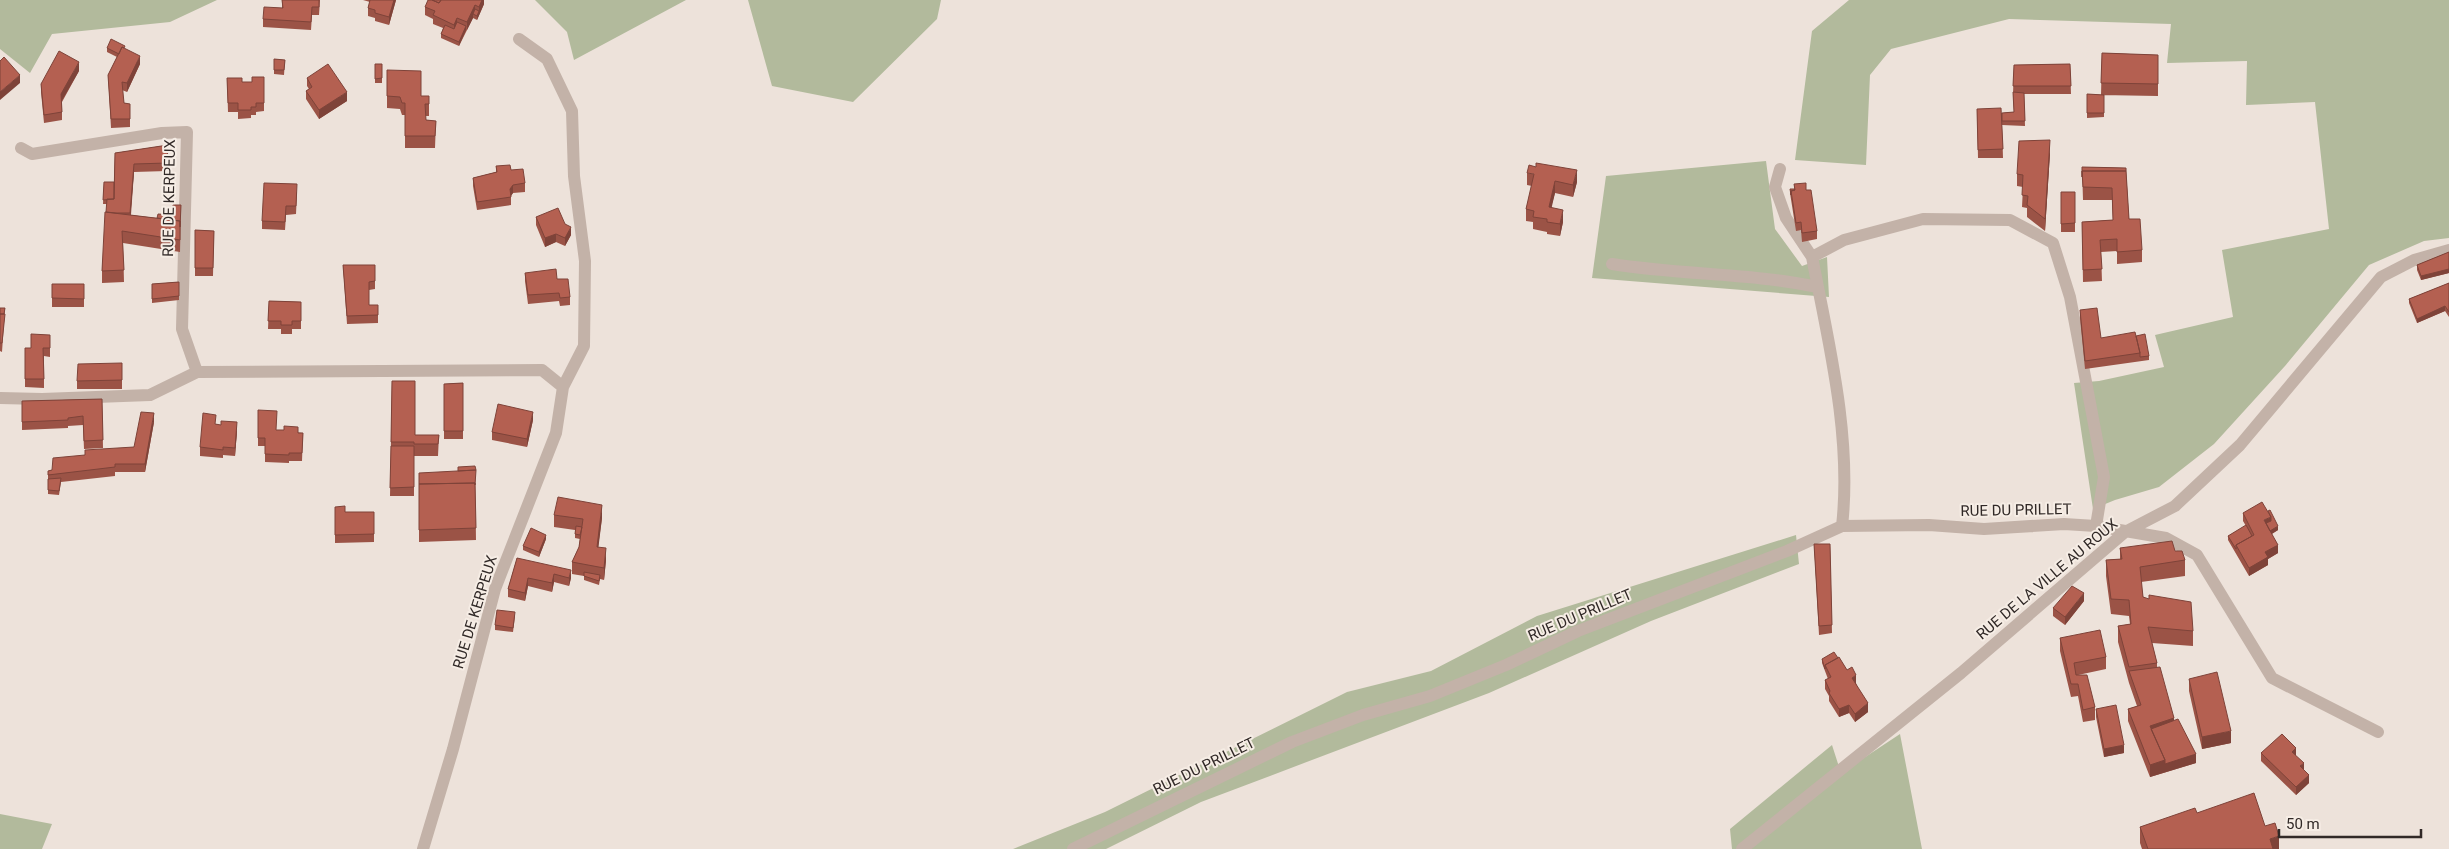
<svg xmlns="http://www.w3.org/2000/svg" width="2449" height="849" font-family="Roboto,sans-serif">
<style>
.green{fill:#b2ba9c}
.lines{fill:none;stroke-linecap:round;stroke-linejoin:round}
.street{stroke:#c3b2a8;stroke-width:12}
.wall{fill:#9b5346}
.shaded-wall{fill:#7e4339}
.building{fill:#b46051;stroke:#7e4339}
.labels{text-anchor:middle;stroke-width:4;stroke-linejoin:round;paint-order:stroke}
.street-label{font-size:15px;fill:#312927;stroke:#f6ede5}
</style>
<rect width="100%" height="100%" fill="#ede2da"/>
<path class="green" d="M0,0H217L170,22L52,34L30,73L0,49Z
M535,0H686L574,60L567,32Z
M748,0H941L937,19L853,102L772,86Z
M1849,0H2449V238L2424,241L2369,265L2285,366L2214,444L2159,487L2115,500L2093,509L2074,383L2099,381L2164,367L2155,335L2233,317L2222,250L2329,229L2315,102L2246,105L2247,61L2167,63L2171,24L2009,19L1891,49L1870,75L1866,165L1795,160L1812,31Z
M1766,161L1775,229L1802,266L1827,257L1829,297L1592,278L1606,176Z
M1796,535L1799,564L1651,621L1489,693L1201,802L1106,849H1013L1105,812L1347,692L1431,671L1537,616Z
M1900,734L1922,849H1732L1730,829L1832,745L1841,773Z
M0,814L52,824L42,849H0Z"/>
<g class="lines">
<path class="street" d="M519,39L547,59L572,111L574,176L585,261L584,346L563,387
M21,148L32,154L162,133L187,132L182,329L197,372L542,370L563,387L556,433L495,589L453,749L423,849
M1780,169L1775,187L1786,218L1812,257
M1612,264C1681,275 1750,273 1818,287
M0,398L42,399L150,395L197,372
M1842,526C1852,438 1829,344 1812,257L1844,240L1923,219L2010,220L2053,243L2070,297L2104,477L2096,526
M1073,849L1292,742L1363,715L1430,696L1506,665L1578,631L1787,551L1842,526L1929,525L1984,529L2064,524L2096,526L2166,538L2197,555L2272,678L2378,732
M1742,849L1961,673L2125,532L2175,506L2240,445L2381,277L2414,260L2449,250"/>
</g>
<path class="wall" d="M282,0H320L319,15H312L311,30L263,27V19L282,8Z
M363,0H396L389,25L375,21V18L368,16V8L370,2Z
M484,0V4L477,20L473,18L459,46L441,38V34L443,28L433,24V19L425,15V7Z
M107,48L125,49L140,64L127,92L122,90L124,103L130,104V127L111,128L108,75L117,57L107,52Z
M2102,53L2158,55V96L2101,95Z
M274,59L285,60L284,75L274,74Z
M375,64H382V83H375Z
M2070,64L2071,94H2024L2025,126L2002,125L2003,158H1978L1977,109L2002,113L2014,112L2013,94L2014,65Z
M387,70L421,96H429V116H425L426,120L436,121L435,148H405V115H402L400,109L387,108Z
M79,71L62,102V120L44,123L41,92V84Z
M264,77V111L256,112V115H251V118L238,119V112H228L227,78L242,82H252Z
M307,78L347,101L319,119L306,99V91L309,89L307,86Z
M2087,94L2104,95V117L2087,118Z
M168,145L167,171L134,172L131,215L157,218L173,215L181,205L180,252L123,243L124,282L102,283V271L107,204H103L104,182H114L115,153Z
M2050,153L2045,231L2027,217V208L2022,207L2023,187L2017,186V174Z
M496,166L511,170L525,183V192L513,193L511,196V205L477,210L473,186V178L496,172Z
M2082,167L2126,168L2129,219L2142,250V262L2117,264V251L2101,252L2102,281L2083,282L2082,222L2113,220L2112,200H2083Z
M1527,173L1577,182L1573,197L1555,193L1551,207L1563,222L1560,236L1547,234V232L1533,229V222L1526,221V209L1532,186L1527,185Z
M1794,184L1806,190L1817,231V239L1802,242L1801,230L1796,231L1790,193V189H1794Z
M297,192L296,214L286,215L285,230L262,229V221Z
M2061,192H2075V232H2061Z
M536,217L565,224L571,235L565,246L556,242L545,247L536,225Z
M195,230L214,231L213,276H195Z
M2449,252V273L2421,280L2417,270V265Z
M343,265H375V289L369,290V305H378V323L347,324Z
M525,273L557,279L570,297V305L560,306L559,301L528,304L525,281Z
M179,282V300L152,303V284Z
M2449,283V317L2445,311L2417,323L2409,303V299Z
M52,284H84V307H52Z
M269,301L301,302V329H292V334H281V329H268Z
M0,308H5L2,352L0,351Z
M2080,310L2101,338L2136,336L2149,356V360L2085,369L2080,318Z
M50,335V357L44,356V388L25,387V348H31Z
M122,363V389H77V381Z
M392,381L415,435H439L438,456H414V496H390Z
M463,383V439H444V384Z
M102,399L103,448L84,449L83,425L68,426V428L22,430V401Z
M258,410L276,430L303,433L302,461H289V463L265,462V446H258Z
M533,420L527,447L492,440V432Z
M154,422L145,472H115V476L61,482L59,495L48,494V471L52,470L85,455L134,447Z
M216,424L237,431L235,456L223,455V458L200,456V447Z
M475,466L476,540L419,542V484Z
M335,507L345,512H374V542L335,543Z
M2243,513L2278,530L2272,534L2278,553L2268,559V565L2249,576L2228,540V536L2246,526L2243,521Z
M554,515L602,518L598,547L606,560L604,580L600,579L599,585L584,580V576L572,574V562L579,547L580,539L575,538V530L554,527Z
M546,539L539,557L523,550V546Z
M1814,544H1830L1832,633L1819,635Z
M2120,548L2175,551L2185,560V576L2141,582L2143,597L2193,631V646L2152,643L2157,663V667L2174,720L2196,763L2150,777L2128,721V709L2137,706L2129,683L2118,642V626L2130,624L2129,616L2111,614L2106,576V560L2120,559Z
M517,558L571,578L569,586L554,582L552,592L528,586L525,601L508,597V589Z
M2084,601L2065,625L2053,616V608Z
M515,616L513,632L495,630V625Z
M2060,638L2106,657V669L2078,675L2095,707V720L2083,722L2078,696L2071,697L2060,651Z
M1838,658L1856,683L1868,712L1855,722L1849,713L1839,717L1829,701V696L1825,689V680L1828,679L1822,663V659Z
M2189,679L2231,743L2202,749L2189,691Z
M2096,709L2124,753L2104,757L2096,717Z
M2261,753L2296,756L2309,783L2296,795L2261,761Z
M2197,813L2265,826L2279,849H2142L2140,843V827Z"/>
<path class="shaded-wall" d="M394,0H396L389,25V17Z
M482,0H484V4L477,20V16L479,11V7Z
M475,5V14H473V18L467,30V22Z
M457,18V26L454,33V25Z
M466,26V30L459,46V42Z
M140,56V64L127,92V83Z
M79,62V71L61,102V94Z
M20,75V83L0,100V92Z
M347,92V101L319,119V110Z
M2050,140V153L2045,231V219Z
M134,164V172L130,221V213Z
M1577,170V182L1573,197V185Z
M1555,181V193L1549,219V207Z
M513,185V193L510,197V189Z
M1563,210V222L1560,236V224Z
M571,227V235L565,246V238Z
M556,234V242L545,247V238Z
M2449,269V273L2421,280V276Z
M2445,306V311L2417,323V319Z
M533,412V420L527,447V439Z
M154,413V422L145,472V464Z
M237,422V431L235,456V448Z
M602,505V518L597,559V547Z
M2271,517V525L2266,527L2264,520Z
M2278,526V530L2268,536V532Z
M546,535V539L539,557V552Z
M2278,545V553L2268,559V565L2249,576V568L2265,552Z
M606,548V560L604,580V568Z
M571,570V578L569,586V578Z
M554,574V582L552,592V583Z
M528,578V586L525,601V593Z
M2084,593V601L2065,625V617Z
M1856,675V683L1852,686V678Z
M1868,703V712L1855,722V714Z
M1849,705V713L1839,717V709Z
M2174,718V730L2153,737L2150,726Z
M2231,731V743L2202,749V737Z
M2124,745V753L2104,757V749Z
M2296,748V756L2292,752Z
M2196,754V763L2150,777V765L2165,760Z
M2304,763V771L2300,766Z
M2309,775V783L2296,795V787Z
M2279,836V849H2270V839Z"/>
<path class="building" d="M282,0H319V7H312L311,22L263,19L264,7L283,8Z
M370,0H394L389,17L375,13V10L368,8Z
M428,0H432L439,3L441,0H482L479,7L475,5L467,22L457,18L454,25L433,15L435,11L425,7Z
M432,0H441L439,3Z
M475,9L479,11L477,16L473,14Z
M457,22L466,26L459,42L441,34L445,25L454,29Z
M111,39L125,46L124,48L122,47L119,54L107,48Z
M122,47L140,56L127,83L122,82L124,103L130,104V119H111L108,75Z
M59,51L79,62L61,94L62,112L44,115L41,84Z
M2102,53L2158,55V84L2101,83Z
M4,57L20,75L0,92V61Z
M274,59L285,60L284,70H274Z
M328,64L347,92L319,110L306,91L312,87L307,78Z
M375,64H382V78L375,79Z
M2070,64L2071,86H2013L2014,65Z
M387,70L421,71V96H429V104H425L426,120L436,121L435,136H405V103H402L400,97L387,96Z
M252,77H264V103H256V107H251V110H238V103H228L227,78H242V82H252Z
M2013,92L2024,93L2025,121H2002V113L2014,112Z
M2087,94L2104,95V113H2087Z
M2001,108L2003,149L1978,150L1977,109Z
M2050,140L2045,219L2027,205L2028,196L2022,195L2023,175L2017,174L2019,141Z
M168,145L167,163L134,164L130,213H116L106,212L107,199H114L115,153Z
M1536,163L1577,170L1573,185L1555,181L1549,207L1563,210L1560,224L1547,222V219L1533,217L1534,211L1526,209L1534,174L1527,173L1529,165L1536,167Z
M510,165L511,170L523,169L525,183L513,185L510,189L511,197L477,202L473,178L497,172L496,166Z
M2082,167L2126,168V171H2082V177Z
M2082,171H2126L2129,219H2140L2142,250L2117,252V239L2100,240L2102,269L2083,270L2082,222L2113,220L2112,188L2083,187Z
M104,182H114V199L103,200Z
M264,183L297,184L296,206H286L285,222L262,221Z
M1806,183V190H1811L1817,231L1802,233L1801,222L1796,223L1791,191L1795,190L1794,184Z
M1790,189H1794L1795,190L1791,191V195Z
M2061,192H2075V223L2061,224Z
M173,205H181L180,227V221L157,218L158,214L173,215Z
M558,208L565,224L571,227L565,238L556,234L545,238L536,217Z
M105,212L180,221V240L122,231L124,270L102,271Z
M195,230L214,231L213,268H195Z
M2449,252V269L2421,276L2417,265Z
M343,265H375V281L369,282V305H378V315L347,316Z
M556,269L557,279H568L570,297L560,298L559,293L528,295L525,273Z
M179,282V296L152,299V284Z
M2449,283V312L2445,306L2417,319L2409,299Z
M52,284H84V299L52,298Z
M269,301L301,302V321H292V325H281V321H268Z
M0,308H5L4,314H0Z
M2097,308L2101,338L2135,332L2140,353L2085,361L2080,310Z
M0,314H5L2,343H0Z
M31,334L50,335V348H43L44,379H25V348H31Z
M2145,334L2149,356L2140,357V353L2136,336Z
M122,363V380L77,381L78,364Z
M392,381H415V435H439L438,444H414V442H391Z
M463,383V431H444V384Z
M102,399L103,440L84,441L83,416L68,418V420L22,422V401Z
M498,404L533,412L527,439L492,432Z
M258,410L277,411L276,430H284V426L298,427V433H303L302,453H289V455L265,454V438H258Z
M141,412L154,413L145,464H115V467L48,475V471L52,470L53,458L85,455V450L134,447Z
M203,413L216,415L215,424L221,425V421L237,422L235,448L223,447V450L200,447Z
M391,446H414V487L390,488Z
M475,466L476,470L458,471V467Z
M476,470L475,485V483L419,484V473Z
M61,478L59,491L48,490V479Z
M475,483L476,528L419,530V484Z
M558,497L602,505L597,547L606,548L604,568L572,562L579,547L583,519L554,515Z
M2262,502L2271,517L2264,520L2278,545L2265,552L2268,557L2249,568L2236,545L2254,535L2243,513Z
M345,506V512H374V534L335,535V507Z
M2270,510L2278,526L2270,531L2266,523L2271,521V517L2268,511Z
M2246,525L2252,536L2236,545V549L2228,536Z
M576,526L582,527L580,535L575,534Z
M531,528L546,535L539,552L523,546Z
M2172,541L2175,551H2182L2185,560L2140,567L2143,597L2149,599V595L2191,602L2193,631L2148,627L2157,663L2129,667L2118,626L2131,624L2129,600L2111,599L2106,560L2122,559L2120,548Z
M1814,544H1830L1832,625L1819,626Z
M517,558L571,570L569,578L554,574L552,583L528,578L525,593L508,589Z
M584,572L600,575L599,581L584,576Z
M2072,586L2084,593L2065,617L2053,608Z
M497,610L515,612L513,628L495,625Z
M2100,630L2106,657L2074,663L2076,675H2087L2095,707L2083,710L2078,684H2071L2060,638Z
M1834,652L1838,658L1825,665V669L1822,659Z
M1839,657L1847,670L1852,667L1856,675L1852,678L1868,703L1855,714L1849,705L1839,709L1829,693L1830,691L1825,680L1831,677L1825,665Z
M2160,667L2174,718L2150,726L2165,760L2150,765L2128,709L2141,705L2129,671Z
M2217,672L2231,731L2202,737L2189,679Z
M2116,705L2124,745L2104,749L2096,709Z
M2178,719L2196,754L2165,764V760L2151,729Z
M2282,734L2296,748L2292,752L2304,763L2300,766L2309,775L2296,787L2261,753Z
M2254,793L2265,826L2275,823L2279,836L2270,839L2273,849H2148L2140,827L2195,808L2197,813Z"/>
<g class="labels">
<g class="street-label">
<text transform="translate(169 198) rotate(-89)" y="5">RUE DE KERPEUX</text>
<text transform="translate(2016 510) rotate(-1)" y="5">RUE DU PRILLET</text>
<text transform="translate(2047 579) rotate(-40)" y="5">RUE DE LA VILLE AU ROUX</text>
<text transform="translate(475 612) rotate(-73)" y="5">RUE DE KERPEUX</text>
<text transform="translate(1580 615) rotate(-23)" y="5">RUE DU PRILLET</text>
<text transform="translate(1204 766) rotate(-26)" y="5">RUE DU PRILLET</text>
</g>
</g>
<path d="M2279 829v8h142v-8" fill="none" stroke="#312927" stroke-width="2.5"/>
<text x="2286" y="829" font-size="15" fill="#312927" stroke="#f6ede5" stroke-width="4" paint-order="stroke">50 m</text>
</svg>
